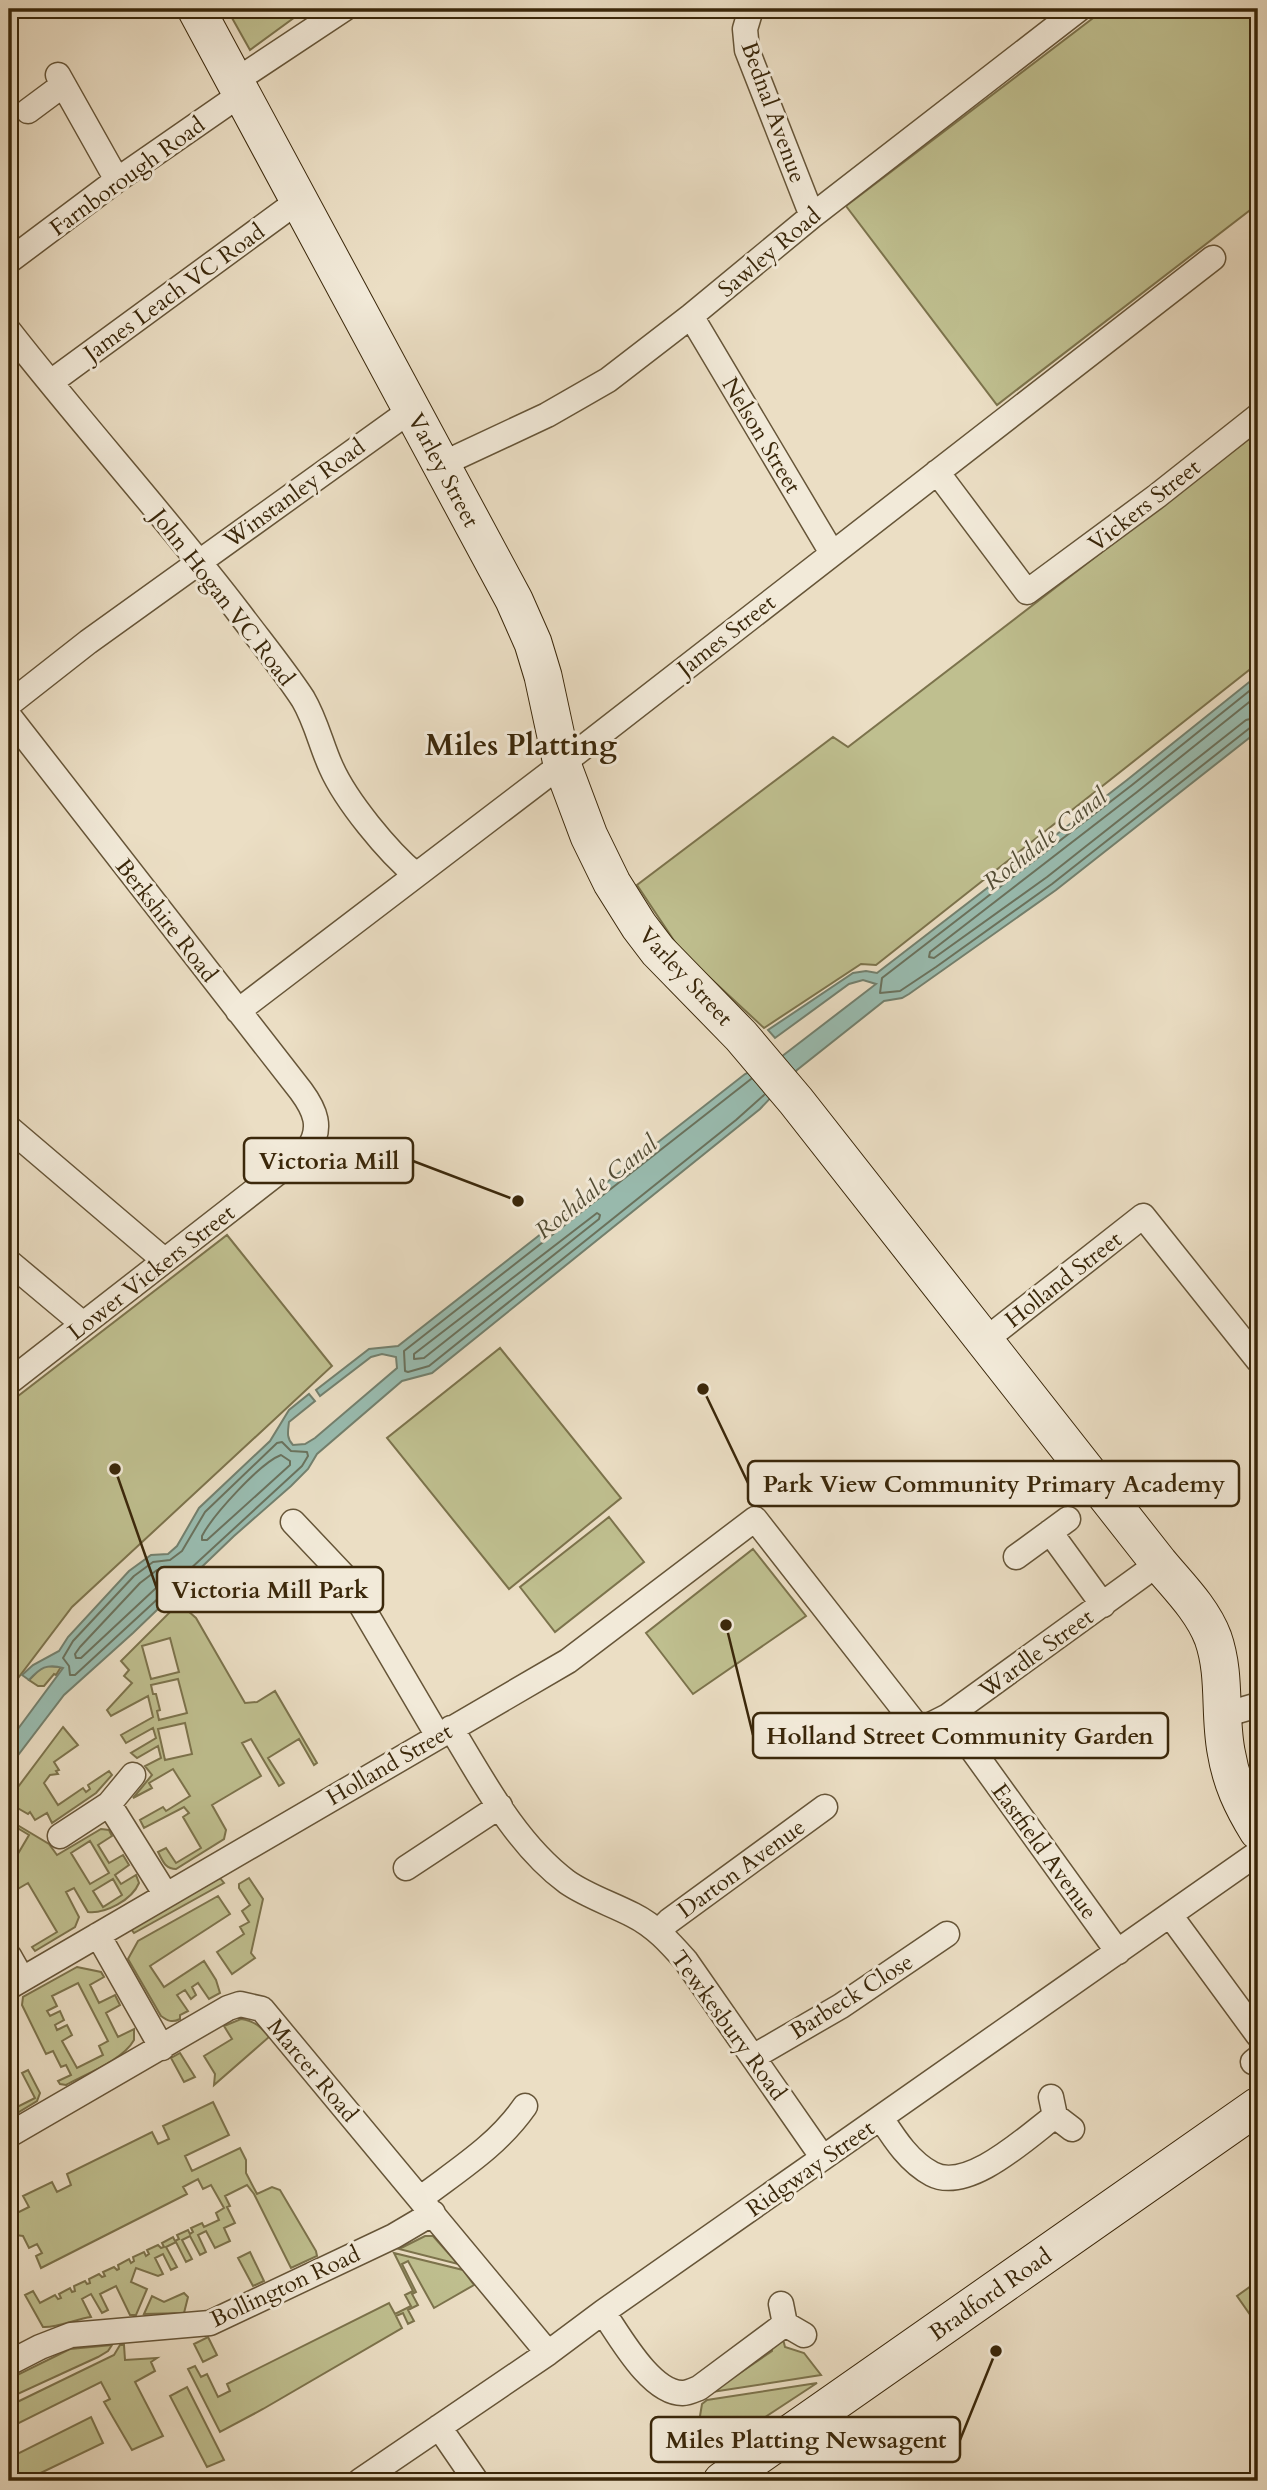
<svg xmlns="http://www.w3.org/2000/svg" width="1267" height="2490" font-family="Cardo,serif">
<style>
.green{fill:#bfbf8f;stroke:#7c734c;stroke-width:2;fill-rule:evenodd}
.water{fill:#99bcb0;stroke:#73806e;stroke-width:2}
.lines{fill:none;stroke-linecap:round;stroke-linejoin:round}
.shore{stroke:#6a725d;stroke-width:2}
.street-casing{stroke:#665538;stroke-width:27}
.secondary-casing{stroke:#3a270a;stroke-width:39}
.street{stroke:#f2ead9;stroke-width:24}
.secondary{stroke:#f2ead9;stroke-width:37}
.labels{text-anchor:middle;stroke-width:6;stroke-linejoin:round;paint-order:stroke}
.street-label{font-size:23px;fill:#3a270a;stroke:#f2ead9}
.water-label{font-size:24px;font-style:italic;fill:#524c34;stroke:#f2ead9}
.district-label{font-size:30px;font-weight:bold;fill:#3a270a;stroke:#f2ead9}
.leader{fill:none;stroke:#3a270a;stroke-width:2.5}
.callout-dot{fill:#3a270a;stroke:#f2ead9;stroke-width:2.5}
.callout{fill:#f2ead9;stroke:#3a270a;stroke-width:2.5}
.callout-label{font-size:24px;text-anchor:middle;font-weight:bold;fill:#3a270a}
</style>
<rect width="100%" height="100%" fill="#ebdec4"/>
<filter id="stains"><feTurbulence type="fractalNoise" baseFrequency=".00286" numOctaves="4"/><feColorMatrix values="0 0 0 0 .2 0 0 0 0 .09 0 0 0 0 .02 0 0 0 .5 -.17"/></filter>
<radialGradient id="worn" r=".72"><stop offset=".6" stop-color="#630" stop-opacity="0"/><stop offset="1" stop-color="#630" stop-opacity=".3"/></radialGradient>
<path class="green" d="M227,9H306L250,50Z
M1105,9H1258V204L997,405L846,206Z
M1258,432V663L876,965L861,964L764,1028L681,951L637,885L833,737L848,747Z
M227,1235L332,1366L72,1607L9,1690V1403Z
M500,1348L621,1498L509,1589L387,1438Z
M609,1517L644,1562L555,1632L520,1587Z
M753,1549L806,1616L693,1694L646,1633Z
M179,1603L196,1618L245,1703L257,1702L275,1691L317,1763L314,1765L299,1739L268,1758L284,1783L279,1786L251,1739L242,1743L261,1776L212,1805L226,1830L224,1839L176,1869C165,1869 163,1861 158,1852L166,1848L176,1863L201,1848L183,1817L189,1813L184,1807L144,1828L140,1820L163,1807L166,1811L190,1796L173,1769L149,1783L152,1788L133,1798L152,1775L145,1766L161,1758L158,1746L137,1758L131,1753L156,1738L153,1728L126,1743L121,1735L153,1717L148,1696L111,1716L107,1710L132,1683L124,1676L129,1670L121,1661ZM170,1638L179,1672L151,1679L142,1646ZM178,1679L187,1713L159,1720L157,1711L160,1710L156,1694H153L151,1685ZM185,1723L192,1754L165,1760L158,1729Z
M45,1666L61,1667L56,1675L54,1674L44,1686H38L29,1680L39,1670Z
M63,1727L78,1745L54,1762L59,1770L56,1771L58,1774L50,1775L44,1783L58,1805L83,1788L86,1792L90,1789L88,1785L109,1771L112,1775L96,1793L52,1823L47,1813L35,1820L30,1812L28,1814L14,1806L9,1813V1799Z
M9,1820L49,1844L57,1855L101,1829L109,1830L112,1836L98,1845L109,1863L123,1855L129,1865L115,1875L121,1884L136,1875L139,1883C132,1900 105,1914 88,1912L74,1888L66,1892L79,1917L75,1927L35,1951L32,1947L57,1932L28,1883L9,1894V1869L29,1835L9,1823ZM90,1841L109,1873L90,1884L71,1853ZM113,1879L122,1895L103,1907L93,1891Z
M220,1878L224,1883L134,1933L131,1929Z
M249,1878L263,1899L251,1953L255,1958L232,1974L217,1952L244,1934L240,1927L249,1922L242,1911L250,1905L239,1888V1884Z
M218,1896L230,1914L150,1966L164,1987L204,1961L216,1980L220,1993L209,1999L198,1983L192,1987L196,1995L191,1999L185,1990L177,1995L188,2011L180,2015V2019C172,2023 168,2021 161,2016L128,1959L138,1941Z
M77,1967L101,1972L104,1977L90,1985L99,2003L115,1995L120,2005L106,2013L118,2037L134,2029V2040C123,2060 86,2074 66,2085L60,2084L58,2081L71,2075L66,2065L61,2067L53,2051L46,2054L22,2005L23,1997ZM78,1983L108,2041L99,2046L103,2055L77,2068L62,2041L72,2035L67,2025L57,2030L55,2025L64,2020L60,2011L50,2016L47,2011L57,2006L52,1996Z
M241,2019C255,2021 261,2027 269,2037L214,2085L215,2074L204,2056L232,2039L224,2026Z
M180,2053L195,2077L184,2082L171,2058Z
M28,2070L40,2093L37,2101L9,2118V2111L35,2098L22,2073Z
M213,2102L229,2135L185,2156L192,2171L240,2148L246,2160V2173L257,2194L272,2187L280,2190L316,2251L317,2256L291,2268L254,2194L247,2185L225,2196L230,2206L227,2207L235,2223L224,2228L230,2241L215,2248L206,2231L198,2235L206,2252L200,2255L190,2236L182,2240L192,2259L186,2262L176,2242L166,2247L177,2267L171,2270L163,2254L155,2258L163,2274L158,2276L136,2268L131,2282L147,2289L136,2315H130L116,2286L100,2294L108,2310L102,2313L91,2294L82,2299L91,2317C76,2319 57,2328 43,2327L25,2295L33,2291L40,2303L55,2295L58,2299L61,2298L59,2294L70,2288L72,2292L75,2291L74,2286L85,2281L87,2284L90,2283L89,2279L99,2274L102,2277L105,2276L103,2272L114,2267L117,2270L119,2269L118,2265L129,2259L131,2263L134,2261L133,2257L144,2252L146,2256L149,2254L147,2250L158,2245L161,2248L164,2247L162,2243L173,2237L175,2241L179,2239L177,2235L188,2230L190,2234L193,2232L191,2228L202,2223L204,2227L219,2220L216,2213L224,2208L211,2185L203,2189L198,2179L183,2187L187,2194L41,2268L36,2256L42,2253L37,2244L29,2248L23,2236L16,2235L15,2240L9,2239V2204L15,2214L29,2207L23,2196L52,2182L57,2192L71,2185L67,2174L152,2132L158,2144L169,2139L163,2126Z
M425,2236H433L458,2264L399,2249Z
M250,2252L264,2281L253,2286L238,2258Z
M394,2253L463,2270L474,2285L434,2308L408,2261L402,2264L416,2292L412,2294L418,2305L408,2310L414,2321L408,2324L403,2313L396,2316L402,2328L263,2409L220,2432L188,2369L195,2366L201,2377L207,2374L218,2397L230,2391L227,2384L389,2303L395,2314L411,2306L405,2295L413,2291Z
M1258,2281V2326L1237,2296Z
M184,2293L188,2297L184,2313L144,2314L152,2296L164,2302Z
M208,2337L217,2355L203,2362L194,2344Z
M783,2339L785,2347L804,2353L821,2375L712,2392L772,2351L771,2344Z
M112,2345L108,2351L98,2357L9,2398V2379L70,2349Z
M120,2345H124L125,2360L157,2358L151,2362L155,2371L135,2382L163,2436L132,2450L104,2402L110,2399L101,2382L9,2428V2406L114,2355Z
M817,2383L721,2446L700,2416L702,2404L707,2400Z
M187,2387L224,2460L207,2467L170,2396Z
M91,2417L103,2443L24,2481H9V2458Z"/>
<path class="water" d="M1258,675V731L1056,890L909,994L902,998L884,1001L797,1070L760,1109L432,1373L402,1381L317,1454L308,1469L291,1486L234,1536L133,1633L64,1695L9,1767V1741L63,1668C47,1663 40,1668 29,1680L22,1675L33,1665L59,1651L68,1637L129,1571L151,1555L168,1554L177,1546L199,1508L270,1441L289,1410L309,1394L315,1401L289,1422C288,1431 286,1438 293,1445L305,1444L315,1438L397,1368L396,1357L382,1354L371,1357L320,1396L316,1390L369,1349L398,1346L745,1074L781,1057L876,984L863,980L849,984L775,1038L768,1030L853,973L866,971L877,973L1127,780Z"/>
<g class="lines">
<path class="shore" d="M1258,684L1132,785L882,978L880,993L900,991L936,967L1052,884L1251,727L1258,726
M1258,695L1137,792L930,952L929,957L934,958L1047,877L1246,720L1258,717
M751,1079L404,1351L405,1371L408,1372L429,1366L736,1120L764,1095
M597,1213L600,1215L599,1219L424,1358L414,1359V1354Z
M282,1442L291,1451L307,1452L308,1456L302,1466L75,1675H70L69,1666L63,1658L73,1641L134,1576L153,1562L170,1560L182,1551L205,1512L277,1443Z
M281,1455L290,1461V1465L207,1540H202V1536C213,1515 260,1463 281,1455Z
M167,1569L170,1571V1575L81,1658H76L75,1654L80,1647L140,1583L157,1570Z"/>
<g class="street-casing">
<path id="street" d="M751,9L745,29L747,50L812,216
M58,75L117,180
M28,111L63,85
M9,261L117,180L231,101L246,74L344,9
M691,316L832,553
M9,331C84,427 166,517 240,614C261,642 284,670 303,699C316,721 321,745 331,767C346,801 388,852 416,875
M51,382L298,201
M440,465L547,415L608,380L691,316L812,216L1079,9
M937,472L1027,592L1157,496L1258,416
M9,704L88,642L411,410
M9,716L301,1091C315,1110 323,1128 308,1149L9,1382
M238,1011L562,764L1213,258
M9,1128L164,1260
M9,1262L83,1324
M984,1341L1143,1216L1258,1360
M293,1522L344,1576L438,1736
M1050,1532L1103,1605
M1016,1557L1068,1519
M1224,1715L1258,1705
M948,1716L1118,1952
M451,1728C483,1781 516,1844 567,1882C587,1896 612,1904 633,1915C655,1926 670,1943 686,1961L823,2158
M109,1804L166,1895
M60,1836L109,1804L133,1775
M406,1868L500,1806
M1170,1915L1258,2035
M658,1932L669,1921L825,1807
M98,1935L162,2048
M9,1956L22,1979
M9,1987L568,1661L755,1519L916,1725L924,1728L948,1716L1159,1563
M753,2057L841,2006L947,1934
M1253,2062L1258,2058
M1051,2097L1055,2116L1072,2129
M881,2118C894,2138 909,2162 932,2174C968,2193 1027,2137 1055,2116
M9,2135L228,2008L240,2004L262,2009L548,2353
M421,2198C459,2169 497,2146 525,2106
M781,2304L785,2324L804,2335
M603,2312C619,2335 651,2394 683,2393C688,2393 694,2390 699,2388L785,2324
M9,2363L40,2347L71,2335L210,2323L394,2236L433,2213
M439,2427L476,2481
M360,2481L548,2353L603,2312L1258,1853"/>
</g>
<g class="secondary-casing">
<path id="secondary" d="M196,9L514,600L533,643L543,676L562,764L589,836L612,883L639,926L658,951L741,1036L796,1101L1159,1563C1178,1586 1202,1609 1213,1638C1226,1675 1219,1713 1226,1751C1231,1782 1242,1805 1258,1831
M722,2481L1258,2106"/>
</g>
<use href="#street" class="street"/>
<use href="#secondary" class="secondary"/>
</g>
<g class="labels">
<g class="street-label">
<text transform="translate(774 112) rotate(70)" y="8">Bednal Avenue</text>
<text transform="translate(127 176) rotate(-36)" y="8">Farnborough Road</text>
<text transform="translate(769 252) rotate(-40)" y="8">Sawley Road</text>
<text transform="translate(174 292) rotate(-36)" y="8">James Leach VC Road</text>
<text transform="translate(762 435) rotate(59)" y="8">Nelson Street</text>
<text transform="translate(444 470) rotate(62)" y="8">Varley Street</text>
<text transform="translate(294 493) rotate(-36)" y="8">Winstanley Road</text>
<text transform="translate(1144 505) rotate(-38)" y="8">Vickers Street</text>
<text transform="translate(223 597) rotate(52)" y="8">John Hogan VC Road</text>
<text transform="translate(726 635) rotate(-38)" y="8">James Street</text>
<text transform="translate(167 920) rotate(52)" y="8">Berkshire Road</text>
<text transform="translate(686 976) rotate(47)" y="8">Varley Street</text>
<text transform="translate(151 1272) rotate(-38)" y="8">Lower Vickers Street</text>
<text transform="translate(1063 1279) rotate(-38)" y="8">Holland Street</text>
<text transform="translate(1036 1653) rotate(-36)" y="8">Wardle Street</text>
<text transform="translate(389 1764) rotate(-30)" y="8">Holland Street</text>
<text transform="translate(1045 1851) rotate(54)" y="8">Eastfield Avenue</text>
<text transform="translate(741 1868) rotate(-36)" y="8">Darton Avenue</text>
<text transform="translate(851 1996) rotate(-32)" y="8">Barbeck Close</text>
<text transform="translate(729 2025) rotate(54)" y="8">Tewkesbury Road</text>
<text transform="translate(313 2070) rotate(50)" y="8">Marcer Road</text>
<text transform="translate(810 2168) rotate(-35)" y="8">Ridgway Street</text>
<text transform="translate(285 2286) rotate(-25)" y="8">Bollington Road</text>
<text transform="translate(990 2294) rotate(-35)" y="8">Bradford Road</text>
</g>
<g class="water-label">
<text transform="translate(1045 839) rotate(-38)" y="8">Rochdale Canal</text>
<text transform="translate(596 1187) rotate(-39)" y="8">Rochdale Canal</text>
</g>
<g class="district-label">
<text x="521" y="755">Miles Platting</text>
</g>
</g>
<path class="leader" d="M518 1201L413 1161M703 1389L748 1483M115 1469L157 1589M726 1625L753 1735M996 2351L960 2440"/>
<g class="callout-dot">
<circle cx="518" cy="1201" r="7"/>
<circle cx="703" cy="1389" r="7"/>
<circle cx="115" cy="1469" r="7"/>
<circle cx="726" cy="1625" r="7"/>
<circle cx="996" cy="2351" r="7"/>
</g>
<g class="callout">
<rect x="244" y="1138" width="169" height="45" rx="7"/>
<rect x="748" y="1461" width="491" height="45" rx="7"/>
<rect x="157" y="1567" width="226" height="45" rx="7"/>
<rect x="753" y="1713" width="415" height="45" rx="7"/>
<rect x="651" y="2417" width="309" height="45" rx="7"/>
</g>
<g class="callout-label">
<text x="329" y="1169">Victoria Mill</text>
<text x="994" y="1492">Park View Community Primary Academy</text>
<text x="270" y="1598">Victoria Mill Park</text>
<text x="960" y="1744">Holland Street Community Garden</text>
<text x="806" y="2448">Miles Platting Newsagent</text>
</g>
<rect width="1267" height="2490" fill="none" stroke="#ebdec4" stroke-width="35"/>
<rect x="10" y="10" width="1246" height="2469" fill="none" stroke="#3a270a" stroke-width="3.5"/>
<rect x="18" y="18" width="1232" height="2455" fill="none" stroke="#3a270a" stroke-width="2"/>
<rect width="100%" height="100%" filter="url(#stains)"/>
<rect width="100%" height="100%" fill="url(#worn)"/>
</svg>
